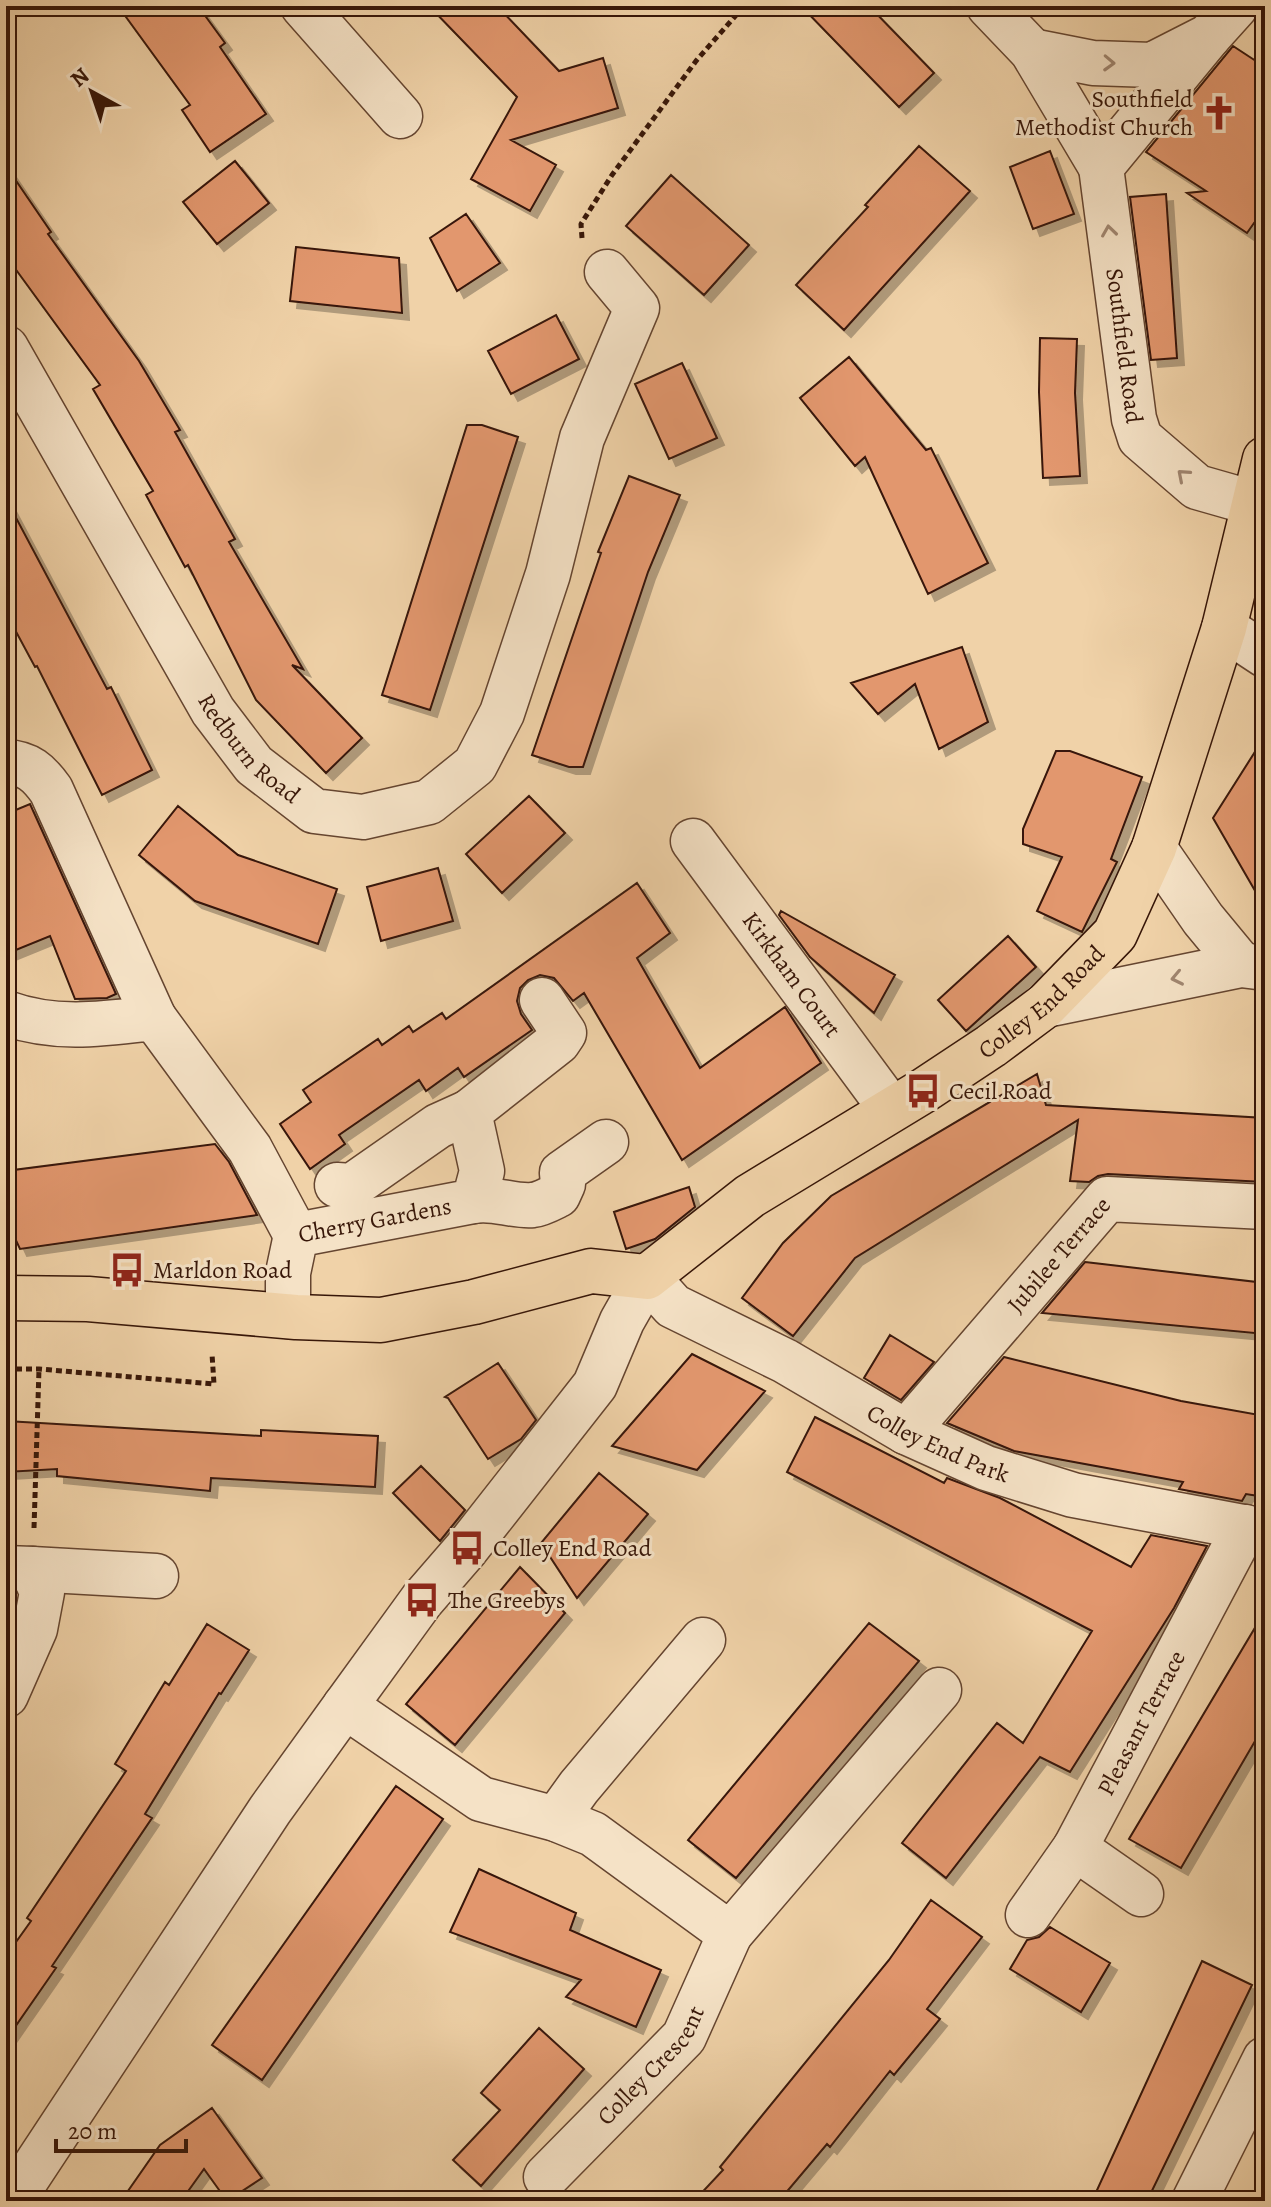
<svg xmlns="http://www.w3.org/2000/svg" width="1271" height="2207" font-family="Alegreya,serif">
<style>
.building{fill:#e2976e;stroke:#371608;stroke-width:2;filter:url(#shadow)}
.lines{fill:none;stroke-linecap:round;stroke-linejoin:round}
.minor-casing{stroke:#654530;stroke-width:47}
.major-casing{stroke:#371608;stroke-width:47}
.path{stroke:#371608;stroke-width:5;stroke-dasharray:6 4;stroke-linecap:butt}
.minor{stroke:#f5e2c6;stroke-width:44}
.major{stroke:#f0d2a8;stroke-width:44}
.oneway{stroke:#a08670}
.labels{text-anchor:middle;stroke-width:6;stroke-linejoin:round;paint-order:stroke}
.poi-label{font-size:24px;fill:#371608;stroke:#f5e2c6;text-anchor:start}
.street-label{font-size:24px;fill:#371608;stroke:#f5e2c6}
</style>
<defs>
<filter id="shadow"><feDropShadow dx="7" dy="7" stdDeviation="0" flood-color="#0004"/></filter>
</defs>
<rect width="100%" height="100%" fill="#f0d2a8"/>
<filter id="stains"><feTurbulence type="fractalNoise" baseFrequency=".0025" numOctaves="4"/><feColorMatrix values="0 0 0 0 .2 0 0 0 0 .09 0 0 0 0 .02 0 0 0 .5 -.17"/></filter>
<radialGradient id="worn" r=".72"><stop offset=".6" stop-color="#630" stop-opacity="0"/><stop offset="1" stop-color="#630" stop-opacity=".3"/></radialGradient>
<path class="building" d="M118,6H198L225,43L220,47L266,114L210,152L182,110L190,105Z
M429,6H497L559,71L603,58L618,108L511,140L556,165L530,211L471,179L517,97Z
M801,6H869L934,73L899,107Z
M1233,46L1265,67V230L1254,223L1247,233L1187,193L1206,191L1146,152Z
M919,146L970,191L844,330L796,285L868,207L865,205Z
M1050,151L1074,214L1033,229L1010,167Z
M235,161L269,203L217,244L183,202Z
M6,166L51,232L48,234L139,361L180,430L175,432L235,539L229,542L303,669L292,665L362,738L326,773L256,700L188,565L185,567L146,495L153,491L93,389L100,385L6,256Z
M671,175L749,245L704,295L626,226Z
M1166,194L1177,358L1151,360L1130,197Z
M466,214L500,263L457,291L430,238Z
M296,247L399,258L402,313L290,301Z
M556,315L579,359L511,394L488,351Z
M1040,338L1077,339L1075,393L1080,476L1043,478L1039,392Z
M849,357L926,450L931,448L988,563L928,594L865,457L855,466L800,398Z
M682,363L717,438L669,459L635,384Z
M467,425H482L518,437L430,710L382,695Z
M629,476L680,495L648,572L583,767H569L532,755L601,553L598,552Z
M6,499L107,689L111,687L152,770L102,795L37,666L35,667L6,613Z
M962,647L988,722L939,749L915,684L878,714L851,683Z
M1265,736V908L1213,818Z
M1056,751H1070L1142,777L1111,859L1117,862L1082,932L1037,911L1062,857L1023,844V829Z
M529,796L565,833L502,893L466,854Z
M30,804L116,994L107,998L75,999L50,936L6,954V814Z
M178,806L238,855L337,889L318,944L195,901L139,855Z
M438,868L453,921L381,941L367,887Z
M637,883L670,933L637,958L700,1068L785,1007L821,1063L682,1160L584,993L573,1001L554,978L540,975L528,980L520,988L517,1001L521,1014L532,1030L464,1077L458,1068L426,1091L419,1080L339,1135L345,1144L310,1169L280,1124L311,1102L303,1090L378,1039L382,1045L409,1026L413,1032L442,1013L446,1019Z
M781,911L895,975L874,1013L810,957L779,915Z
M1008,936L1036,967L966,1031L938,1000Z
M1037,1074L1046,1105L1265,1118V1182L1108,1174L1098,1176L1089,1182L1070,1181L1078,1120L855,1258L793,1336L742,1298L783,1243L831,1196Z
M215,1144L229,1162L257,1215L20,1249L6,1219V1171Z
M689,1187L695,1207L655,1239L626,1249L614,1212Z
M1085,1262L1265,1283V1334L1042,1313Z
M890,1335L934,1362L901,1400L864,1378Z
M692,1354L765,1391L697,1470L612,1446Z
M1004,1357L1181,1401L1265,1416V1497L1246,1494L1242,1501L1179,1489L1183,1482L1014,1451L947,1423Z
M498,1363L536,1420L521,1439L488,1459L448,1398L445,1397Z
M815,1417L944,1483L947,1478L1000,1498L1131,1567L1151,1535L1207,1546L1174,1608L1070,1772L1040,1757L946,1878L902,1843L997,1723L1023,1743L1092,1631L787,1472Z
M6,1421L261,1436V1430L378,1436L375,1487L211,1478L210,1491L57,1476V1469L6,1472Z
M421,1466L465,1510L440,1541L393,1493Z
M599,1473L648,1514L577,1598L541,1543Z
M520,1567L565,1613L455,1745L406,1704Z
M1265,1611V1724L1181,1868L1129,1839Z
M869,1623L919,1661L736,1878L688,1840Z
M207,1624L249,1650L221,1694L219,1693L145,1814L152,1818L52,1966L56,1968L6,2040V1956L31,1921L27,1918L126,1771L115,1764L165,1682L169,1685Z
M396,1786L443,1819L262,2080L212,2045Z
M479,1869L576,1913L570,1930L661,1970L636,2027L566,1997L581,1980L450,1932Z
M931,1900L982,1937L927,2009L940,2019L894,2075L890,2071L830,2147L827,2144L779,2201H694L723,2170L720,2167L889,1960Z
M1050,1927L1110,1963L1081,2012L1010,1969L1027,1940L1039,1937Z
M1202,1961L1252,1985L1147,2201H1092Z
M539,2028L584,2069L481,2186L453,2160L500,2110L481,2093Z
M212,2108L262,2178L227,2201L204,2169L181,2201H121L160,2145Z"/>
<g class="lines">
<g class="minor-casing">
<g id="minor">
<path d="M303,6L400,116"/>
<path d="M989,6L1032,51L1101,167"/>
<path id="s1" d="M1209,36L1101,167L1134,419L1140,438L1197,487L1253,503"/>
<path d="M1032,51L1093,63L1152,65L1209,36L1236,6"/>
<path id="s2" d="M6,348L213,711L254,765L314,811L363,817L429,802L475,765L502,713L548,574L582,438L637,308L607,272"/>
<path d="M1224,628L1265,655"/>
<path d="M6,762C28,763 39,773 51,790L154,1018"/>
<path id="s3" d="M693,841L891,1109"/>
<path d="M1154,848L1203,919L1241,965"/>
<path d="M1046,1005L1241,965L1265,968"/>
<path d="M6,1013C55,1031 103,1024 154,1018L250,1149L296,1235"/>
<path d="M337,1185L352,1186L438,1126L469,1112"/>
<path d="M474,1201C494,1197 513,1207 533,1205C541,1204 550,1199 558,1195L563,1184L562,1173L606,1142"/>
<path id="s4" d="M288,1316V1273L296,1235L474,1201L482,1171L469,1112L558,1042L564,1033L542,1000"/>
<path id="s5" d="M906,1432L1107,1199L1265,1207"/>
<path d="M6,1568L32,1569L42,1592L35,1629L6,1695"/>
<path d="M32,1569L156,1576"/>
<path d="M345,1706L481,1799L556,1819L593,1834L730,1934L939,1690"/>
<path d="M556,1819L579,1787L703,1640"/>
<path id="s6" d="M1141,1894L1075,1848L1245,1527"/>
<path d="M1028,1915L1075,1848"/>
<path id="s7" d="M546,2177L684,2037L730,1934"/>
<path id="s8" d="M12,2201L270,1810L345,1706L422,1600L467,1548L595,1385L622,1321L647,1277L673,1306L785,1361L906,1432L986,1468L1073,1495L1265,1531"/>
<path d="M1194,2201L1265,2059"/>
</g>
</g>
<g class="major-casing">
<g id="major">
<path id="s9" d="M6,1298L88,1299L296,1317L381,1320L474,1302L591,1271L647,1277L750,1196L923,1091L991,1046L1046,1005L1115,934L1154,848L1224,628L1265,459"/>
</g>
</g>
<path class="path" d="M582,238L581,224L612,175L696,61L744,6
M6,1369H39L214,1384L212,1354
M34,1528L39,1369"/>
<use href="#minor" class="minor"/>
<use href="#major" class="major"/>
</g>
<defs><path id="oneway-chevron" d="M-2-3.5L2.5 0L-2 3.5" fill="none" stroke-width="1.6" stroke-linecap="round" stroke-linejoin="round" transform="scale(2)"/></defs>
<g class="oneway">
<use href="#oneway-chevron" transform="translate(1109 63) rotate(2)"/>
<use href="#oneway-chevron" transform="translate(1109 231) rotate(-98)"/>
<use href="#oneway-chevron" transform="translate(1183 475) rotate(-139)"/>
<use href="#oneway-chevron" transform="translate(1177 978) rotate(168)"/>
</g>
<defs>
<g id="church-bare" transform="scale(2.76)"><path d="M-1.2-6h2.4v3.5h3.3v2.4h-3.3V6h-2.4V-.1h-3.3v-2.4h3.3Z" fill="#8f2418" stroke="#f5e2c6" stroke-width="2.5" paint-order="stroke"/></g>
<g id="bus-bare" transform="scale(2.76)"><path d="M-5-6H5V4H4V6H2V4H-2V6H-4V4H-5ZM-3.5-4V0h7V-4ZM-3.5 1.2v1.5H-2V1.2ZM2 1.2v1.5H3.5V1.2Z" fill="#8f2418" stroke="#f5e2c6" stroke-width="2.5" paint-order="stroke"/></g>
</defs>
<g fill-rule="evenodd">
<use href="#church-bare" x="1219" y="113"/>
<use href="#bus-bare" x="923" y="1091"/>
<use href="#bus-bare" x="127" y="1270"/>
<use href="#bus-bare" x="467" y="1548"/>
<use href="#bus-bare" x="422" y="1600"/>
</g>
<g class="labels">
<g class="poi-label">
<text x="1193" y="107" text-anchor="end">Southfield<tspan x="1193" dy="28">Methodist Church</tspan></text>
<text x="949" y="1099">Cecil Road</text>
<text x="153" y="1278">Marldon Road</text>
<text x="493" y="1556">Colley End Road</text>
<text x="448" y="1608">The Greebys</text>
</g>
<g class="street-label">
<text dy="8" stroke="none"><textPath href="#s1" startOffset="350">Southfield Road</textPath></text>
<text dy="8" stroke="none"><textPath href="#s2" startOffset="470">Redburn Road</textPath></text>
<text dy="8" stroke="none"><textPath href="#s3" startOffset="166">Kirkham Court</textPath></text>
<text dy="8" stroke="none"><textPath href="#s9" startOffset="1130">Colley End Road</textPath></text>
<text dy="8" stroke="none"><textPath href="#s4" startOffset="162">Cherry Gardens</textPath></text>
<text dy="8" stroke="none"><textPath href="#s5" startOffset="234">Jubilee Terrace</textPath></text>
<text dy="8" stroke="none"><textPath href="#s8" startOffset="1462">Colley End Park</textPath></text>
<text dy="8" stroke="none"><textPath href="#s6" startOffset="222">Pleasant Terrace</textPath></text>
<text dy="8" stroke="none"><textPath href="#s7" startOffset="154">Colley Crescent</textPath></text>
</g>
</g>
<rect width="1271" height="2207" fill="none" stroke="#f0d2a8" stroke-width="32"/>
<rect x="8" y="8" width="1255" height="2191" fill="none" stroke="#371608" stroke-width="4"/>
<rect x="16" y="16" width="1239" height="2175" fill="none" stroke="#371608" stroke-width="2"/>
<g transform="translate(92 92) rotate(320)" stroke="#f5e2c6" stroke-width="6" paint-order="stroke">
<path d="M0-6L14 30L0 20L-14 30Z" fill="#371608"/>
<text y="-12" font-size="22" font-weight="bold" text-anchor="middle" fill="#371608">N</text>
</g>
<path d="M56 2139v12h130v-12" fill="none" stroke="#371608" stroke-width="4"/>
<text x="68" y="2139" font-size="24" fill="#371608" stroke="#f5e2c6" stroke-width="6" paint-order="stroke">20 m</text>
<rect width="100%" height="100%" filter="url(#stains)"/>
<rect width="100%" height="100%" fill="url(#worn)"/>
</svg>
